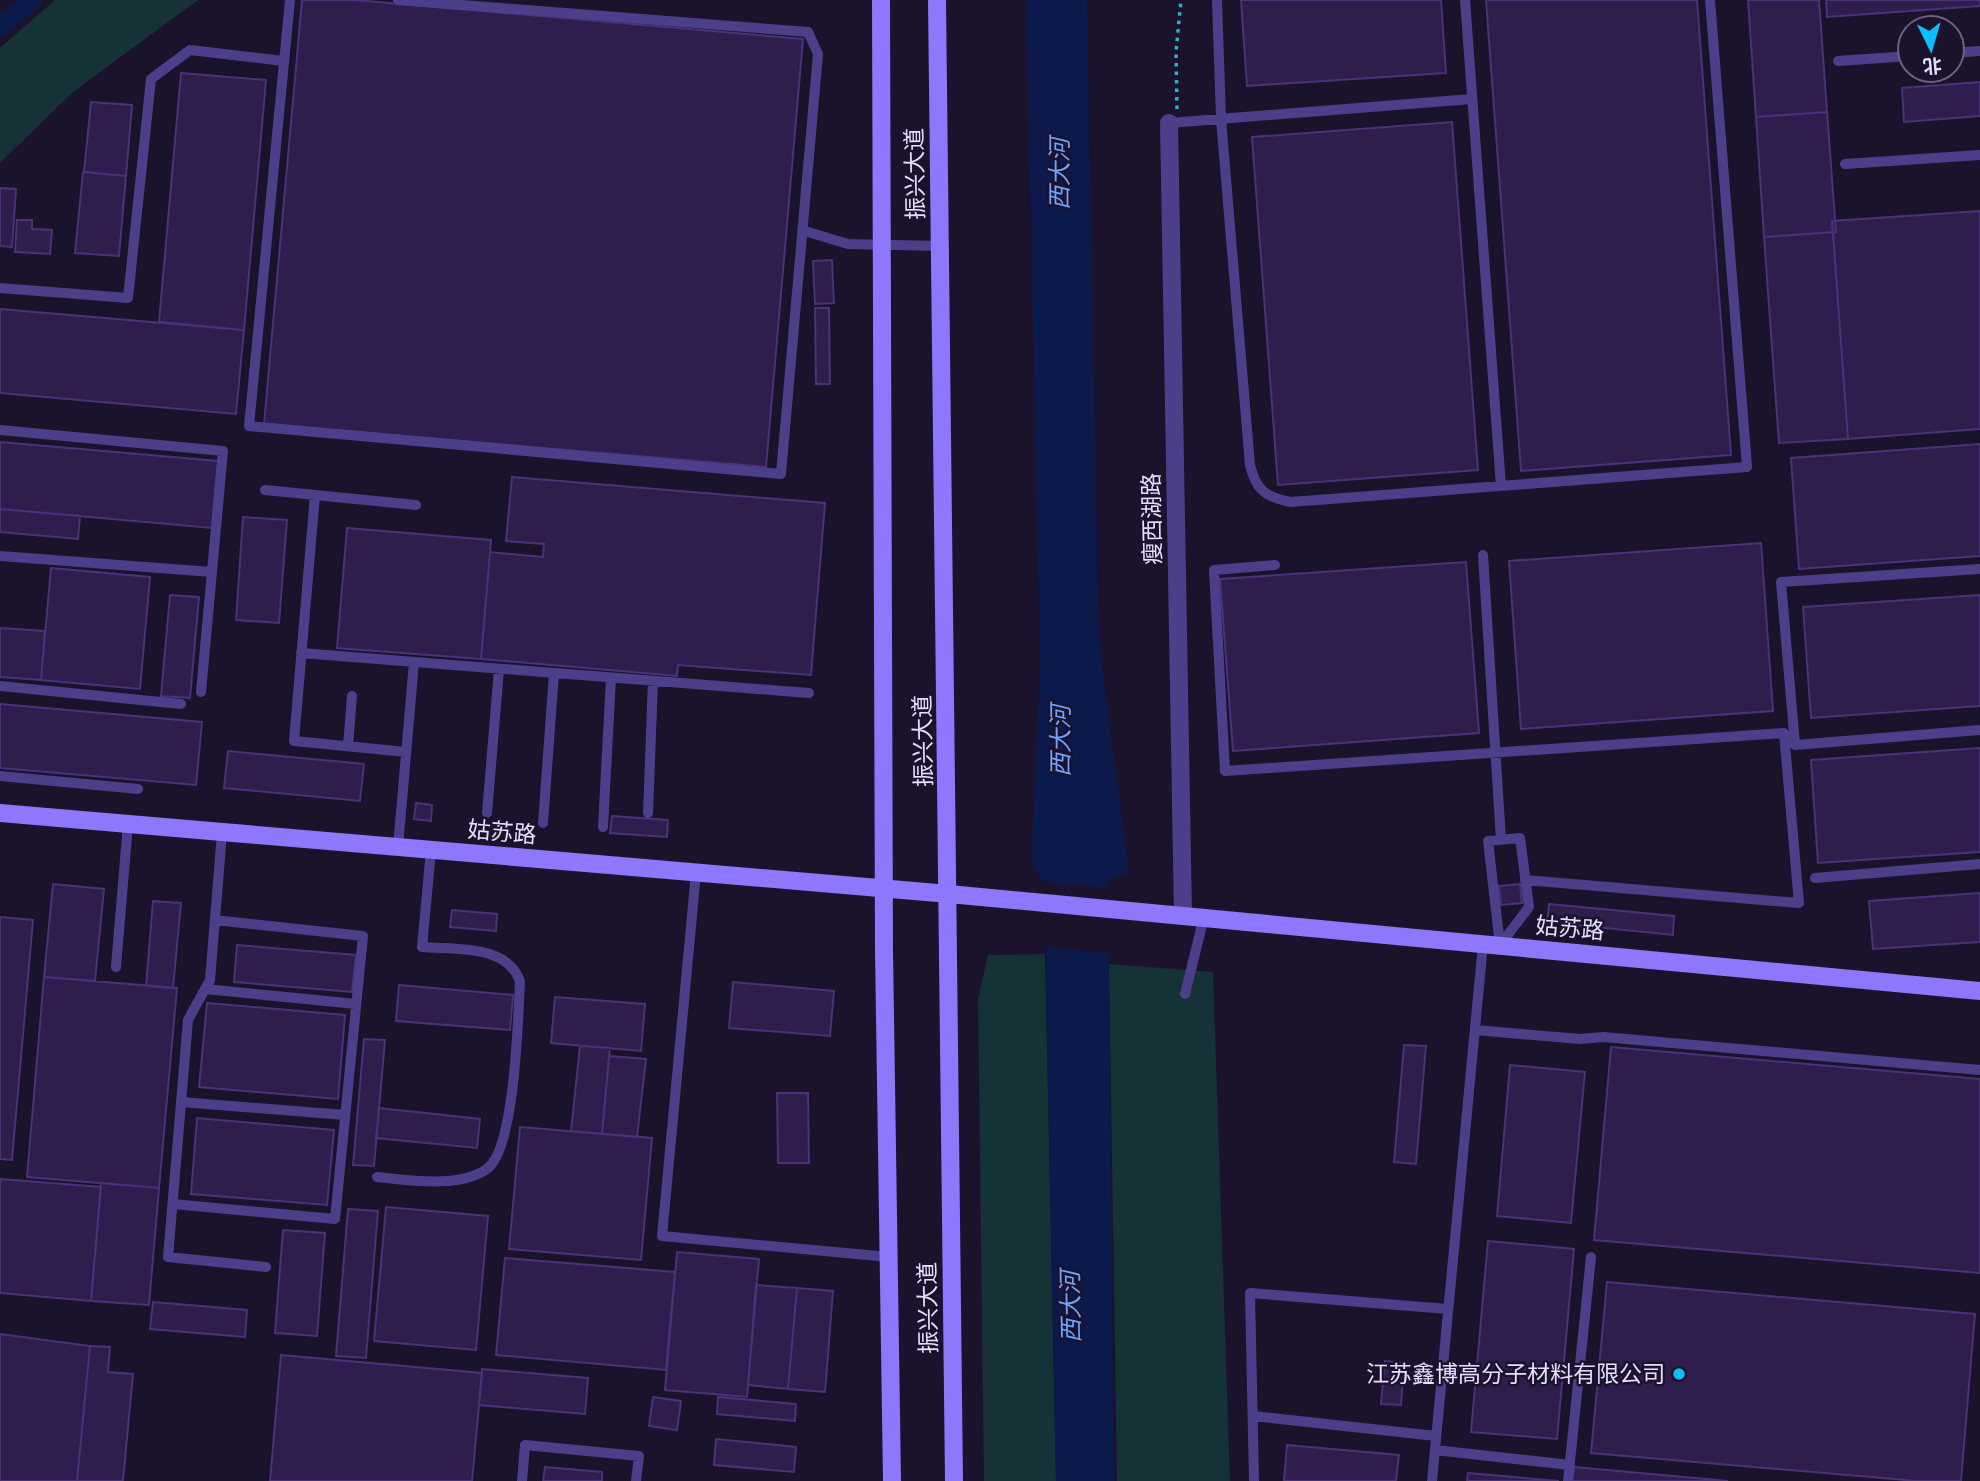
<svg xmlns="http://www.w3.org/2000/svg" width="1980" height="1481" font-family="Cabin,'Noto Sans SC',sans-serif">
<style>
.green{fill:#153236}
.water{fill:#0c194b}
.pier{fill:#1b122c}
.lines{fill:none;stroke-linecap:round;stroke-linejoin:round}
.canal{stroke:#0c194b;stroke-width:19}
.building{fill:#2f1e4d;stroke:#4a3178;stroke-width:2}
.path{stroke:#33b0bd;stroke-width:3.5;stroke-dasharray:3.5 5;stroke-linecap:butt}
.lane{stroke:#4d3e8a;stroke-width:10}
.street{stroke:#4d3e8a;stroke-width:18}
.secondary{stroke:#8e76fd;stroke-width:18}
.poi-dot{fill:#0cbefc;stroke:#1b122c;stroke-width:2.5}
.labels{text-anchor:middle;stroke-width:5;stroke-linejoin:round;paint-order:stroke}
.street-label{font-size:23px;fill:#e6ddff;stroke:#1b122c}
.poi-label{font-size:23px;fill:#e6ddff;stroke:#1b122c;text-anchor:end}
.water-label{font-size:24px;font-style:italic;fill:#6da4fd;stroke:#1b122c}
</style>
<rect width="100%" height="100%" fill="#1b122c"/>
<path class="green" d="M55,0H198L73,92L0,163V48Z
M1045,954L1056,1481H984L978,999L988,955Z
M1109,964L1213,972L1230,1481H1117Z"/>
<path class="water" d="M1026,0H1087L1099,640L1129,873L1108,879L1114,1481H1056L1044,884L1031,862L1040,665Z"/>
<path class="pier" d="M1039,882L1112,888V953L1042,947Z"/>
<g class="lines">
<path class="canal" d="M0,27L32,0"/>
</g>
<path class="building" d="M302,0H355L803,39L766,467L264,424Z
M1241,0H1441L1446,73L1247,86Z
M1486,0H1697L1731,455L1521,471Z
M1748,0H1819L1827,112L1756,117Z
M1826,0H1980V6L1827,17Z
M181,73L266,80L244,330L159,322Z
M1980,82V116L1904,122L1902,88Z
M91,102L132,105L126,176L84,172Z
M1827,112L1836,232L1764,237L1756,117Z
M1452,122L1478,470L1278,485L1252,137Z
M83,172L126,176L119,256L75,253Z
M0,188L16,189L12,247L0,246Z
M1980,211V429L1848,439L1832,221Z
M17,220H32V229L52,230L50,254L15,252Z
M1833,232L1848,439L1779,443L1764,237Z
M832,260L834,303L815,304L813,261Z
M815,308H829L830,384H816Z
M0,309L244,330L236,414L0,393Z
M0,442L218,461L212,528L0,509Z
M1980,444V556L1799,569L1791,458Z
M512,477L825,503L811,675L678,665L677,676L481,659L490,552L543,557L544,544L506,541Z
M0,509L80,516L78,539L0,532Z
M243,517L287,520L279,623L236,620Z
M347,528L491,540L481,659L337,648Z
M1761,543L1773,711L1521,729L1509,561Z
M1466,562L1479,733L1233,751L1220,579Z
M51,568L150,577L140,689L41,680Z
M170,595L199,597L190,698L161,696Z
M1980,595V706L1811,718L1803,607Z
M0,628L45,631L41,680L0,677Z
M0,704L202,722L196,785L0,768Z
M1980,748V852L1818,863L1811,760Z
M228,751L364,764L360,801L224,788Z
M416,803L432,805L431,821L414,819Z
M612,816L668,820L667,837L610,833Z
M53,884L104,889L95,981L44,977Z
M1520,884L1522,903L1501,905L1499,886Z
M1980,893V942L1873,949L1869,901Z
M153,901L181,903L173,988L146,986Z
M1549,904L1674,916L1673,935L1547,922Z
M452,910L497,914L496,931L450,927Z
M0,917L33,920L12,1160L0,1159Z
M237,945L356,955L352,992L234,982Z
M44,977L177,988L159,1188L27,1177Z
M733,982L834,991L830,1036L729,1028Z
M399,985L513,995L510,1030L396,1021Z
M555,997L645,1004L641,1051L551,1043Z
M207,1003L345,1015L338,1099L199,1087Z
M364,1039L385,1040L374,1166L353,1165Z
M1404,1045L1426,1046L1416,1164L1394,1162Z
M580,1046L610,1048L602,1134L571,1131Z
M1611,1047L1980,1079V1273L1594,1240Z
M609,1056L646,1059L637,1137L602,1134Z
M1510,1065L1585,1072L1571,1223L1497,1216Z
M777,1093H808L809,1163H778Z
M379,1108L480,1119L477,1148L376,1138Z
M197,1118L334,1130L327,1205L191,1194Z
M520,1127L652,1138L641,1260L509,1249Z
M0,1179L101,1187L91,1301L0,1293Z
M101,1183L159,1188L149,1305L91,1301Z
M386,1207L488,1216L476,1350L374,1341Z
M348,1209L378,1211L366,1358L336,1356Z
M283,1230L325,1233L317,1336L275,1333Z
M1488,1241L1574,1249L1557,1439L1471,1432Z
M677,1252L759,1259L747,1397L665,1390Z
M505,1258L675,1272L666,1370L496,1355Z
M1607,1282L1975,1314L1961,1481H1917L1591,1453Z
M756,1285L797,1288L788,1389L748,1385Z
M797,1288L833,1291L825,1392L788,1389Z
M153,1302L247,1310L245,1337L150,1329Z
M0,1334L90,1346L77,1481H0Z
M90,1346L110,1347L108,1372L133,1374L123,1481H77Z
M281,1355L482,1373L472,1481H270Z
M1385,1361L1404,1363L1401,1405L1381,1404Z
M482,1369L588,1378L585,1414L479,1405Z
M653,1397L681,1401L677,1430L649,1426Z
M718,1397L796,1404L795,1421L717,1414Z
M716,1439L796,1447L794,1472L714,1465Z
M1287,1445L1399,1455L1396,1481H1284Z
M545,1467L602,1472V1481H543Z
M1574,1467L1728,1481H1572Z
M1468,1473L1559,1481H1467Z"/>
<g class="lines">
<path class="path" d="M1177,109L1176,52L1181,0"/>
<path class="lane" d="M290,0L249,426L781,474L818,54L808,32L398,0
M1217,0L1221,119L1250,465C1256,490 1265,497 1291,502L1747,467L1710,0
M1465,0L1501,486
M1952,53L1980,51
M1838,61L1910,56
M1169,123L1472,99
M1845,164L1980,155
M805,231L848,244L940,246
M0,288L128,298L151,79L190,50L283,61
M0,430L223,451L201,692
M265,490L416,505
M315,495L294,741L406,752
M1483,555L1501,840
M0,556L212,572
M1275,565L1214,570L1225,771L1784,733L1799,903L1525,880
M1980,569L1781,582L1795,745L1980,730
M301,653L809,693
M0,686L181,704
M348,746L352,696
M0,776L138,789
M487,813L499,669
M648,813L653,681
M543,823L554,673
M603,827L611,678
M222,833L210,980L188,1020L168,1257L266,1267
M1520,838L1529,907L1500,945L1488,841Z
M398,847L414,662
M696,873L662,1236L889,1257
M1815,878L1980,864
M116,967L128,824
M205,989L356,1004
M1185,994L1204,917
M1475,1030L1580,1039L1603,1037L1980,1070
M181,1102L345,1115
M377,1177C408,1180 461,1189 488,1168C515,1147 518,1018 520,981C506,944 456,950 422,947L431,850
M173,1204L335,1219L363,936L215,920
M1253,1416L1436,1436
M1435,1450L1570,1465
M522,1481L525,1445L639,1456L636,1481
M1254,1481L1250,1293L1448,1309
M1432,1481L1483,944
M1568,1481L1591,1257"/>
<path class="street" d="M1169,123L1183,915"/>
<path class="secondary" d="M881,0L884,950L892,1481
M937,0L954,1481
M0,813L949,894L1980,991"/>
</g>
<circle class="poi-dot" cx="1679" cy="1374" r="7"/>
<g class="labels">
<g class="street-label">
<text transform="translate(915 174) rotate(-91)" y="8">振兴大道</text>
<text transform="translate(1152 519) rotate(-91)" y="8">瘦西湖路</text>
<text transform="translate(923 741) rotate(-91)" y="8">振兴大道</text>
<text transform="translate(502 832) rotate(5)" y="8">姑苏路</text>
<text transform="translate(1570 928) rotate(5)" y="8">姑苏路</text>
<text transform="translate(928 1308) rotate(-91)" y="8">振兴大道</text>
</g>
<g class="poi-label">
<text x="1665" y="1382">江苏鑫博高分子材料有限公司</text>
</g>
<g class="water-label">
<text transform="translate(1060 174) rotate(-90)" y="8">西大河</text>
<text transform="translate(1061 741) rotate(-90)" y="8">西大河</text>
<text transform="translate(1071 1307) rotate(-91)" y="8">西大河</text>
</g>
</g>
<g transform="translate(1931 49) rotate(175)"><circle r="33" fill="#1b122c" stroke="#6c6380" stroke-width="2"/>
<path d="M0-5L12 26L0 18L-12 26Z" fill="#0cbefc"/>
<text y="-10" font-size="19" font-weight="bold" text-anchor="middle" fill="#e6ddff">北</text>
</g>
</svg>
